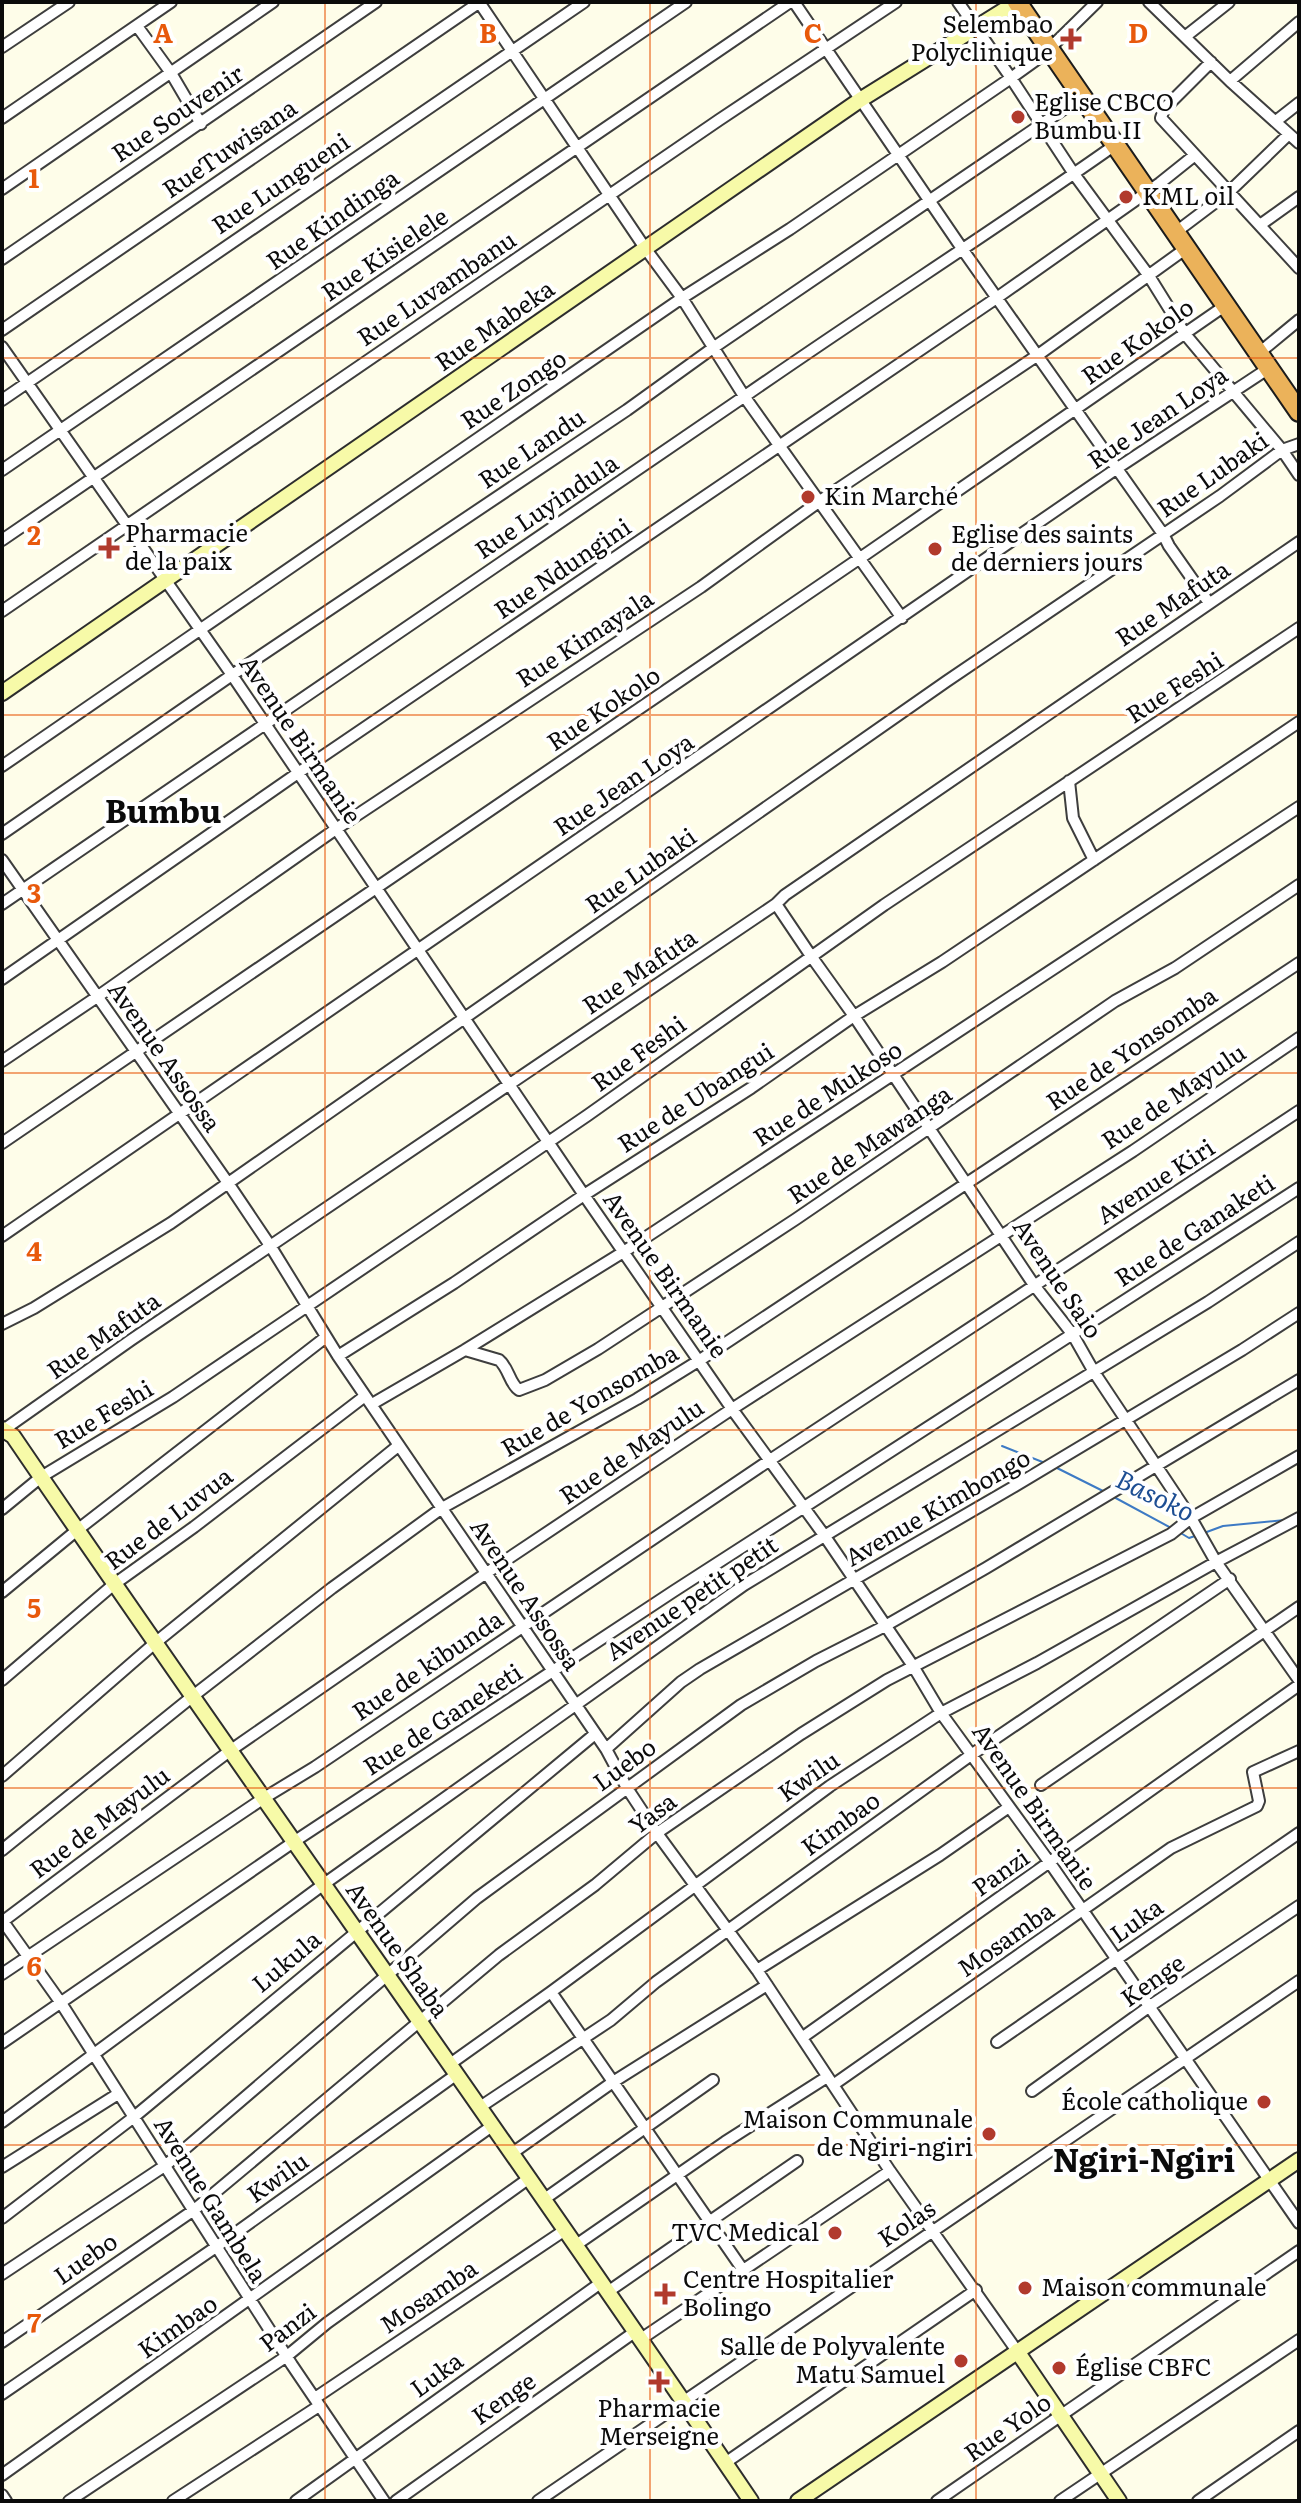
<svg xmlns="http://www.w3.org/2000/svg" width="1301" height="2503" font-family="Literata,serif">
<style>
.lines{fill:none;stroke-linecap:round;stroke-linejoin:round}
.stream{stroke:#3d7ac4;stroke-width:2}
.street-casing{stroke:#3e3e3e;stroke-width:14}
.secondary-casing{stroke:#2d2d2d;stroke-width:18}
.highway-casing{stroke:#1c1c1c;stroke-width:22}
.street{stroke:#fff;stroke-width:10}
.secondary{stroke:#f7faa8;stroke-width:14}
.highway{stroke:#ebb25a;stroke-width:18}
.grid{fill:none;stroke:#e8590c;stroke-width:2;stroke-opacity:0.55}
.poi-dot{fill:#b13a2d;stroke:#fff;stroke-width:3}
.labels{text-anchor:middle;stroke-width:8;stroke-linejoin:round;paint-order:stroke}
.poi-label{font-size:24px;fill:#0b0b0b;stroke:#fff;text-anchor:start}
.street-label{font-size:24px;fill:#0b0b0b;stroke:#fff}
.water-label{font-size:26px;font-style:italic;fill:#1d4e93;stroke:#fff}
.district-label{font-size:32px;font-weight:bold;fill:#0b0b0b;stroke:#fff}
.grid-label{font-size:26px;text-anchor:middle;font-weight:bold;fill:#e8590c;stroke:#fff;stroke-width:8;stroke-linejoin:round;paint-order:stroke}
</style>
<rect width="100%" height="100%" fill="#fefde9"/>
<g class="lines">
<path class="stream" d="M1002,1446L1045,1463
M1055,1467L1103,1491
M1112,1496L1173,1529
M1179,1532L1189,1538L1195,1536
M1204,1533L1223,1526L1285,1520"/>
<g class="street-casing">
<path id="street" d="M479,2L645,248L682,298L744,396L902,618
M794,2L963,250L1163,534L1169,546L1209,603
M958,2L1011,78L1074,174L1149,276L1185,334L1282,450L1299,475
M1149,2L1230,81L1299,143
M137,26L171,73L201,124
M1186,36L1229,2
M2,47L69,2
M1211,62L1164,109L1161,118L1299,268
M1230,81L1299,22
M2,118L171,2
M1276,121L1299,103
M2,189L273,2
M1260,225L1299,197
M1176,232L1229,192L1289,134
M2,259L376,2
M2,330L480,2
M2,347L232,675L584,1195L732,1409L824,1535L913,1666L941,1713L1050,1863L1299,2223
M1259,353L1299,320
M2,400L584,2
M2,470L686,2
M2,540L790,2
M2,611L719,120L896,2
M2,766L682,298L790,229L1011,78L1043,55L1097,2
M1069,781L1073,818L1094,860
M2,834L232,675L627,410L713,348L1083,96
M2,860L228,1183L271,1247L338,1356L606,1749L627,1788L656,1832L757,1970L890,2171L1017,2351
M2,904C249,734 498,567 745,396C867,311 993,231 1115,145
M776,904L811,956L854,1016L1034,1285L1073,1335L1094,1372L1191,1518L1216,1562L1299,1680
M2,979L298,773L998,297L1160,183L1195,155
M2,1061L97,997L336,829L701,587L820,501L1038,355L1188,247
M2,1143L866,554L1226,305
M2,1236L1116,469L1269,368
M2,1324L34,1308L171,1223L947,681L1220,496L1282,450L1299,444
M465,1350L499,1360C509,1368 509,1383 519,1390L545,1380L598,1349L796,1219L1115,1001L1175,968L1299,885
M338,1356L454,1283L584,1195L751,1088L854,1016L942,962L1299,722
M372,1404L465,1350L625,1251L1299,807
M2,1431L131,1340L776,904L785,895L1299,542
M2,1509L41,1477L173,1397L424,1227L588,1115L884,905L1299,628
M2,1592L76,1531L326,1337
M2,1680L113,1585L194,1527L365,1396
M606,1749L681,1682L700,1669L1015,1486L1242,1350L1299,1313
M2,1776L155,1643L398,1446
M1041,1785L1299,1607
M2,1850L193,1696L332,1588L442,1508L637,1399L700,1360L1299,963
M2,1920L61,2003L292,2365L384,2501
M2,1922L231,1750L485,1574L732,1409L1133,1151L1299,1038
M757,1970L940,1855L1009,1807
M2,1974L264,1798L315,1767L770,1460L1299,1111
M551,1992L743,2270
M803,2037L1299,1685
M997,2042L1299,1833
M2,2043L295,1841L674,1591L1299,1188
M450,2064L551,1992L830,1786L941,1713L1037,1663L1216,1562L1299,1518
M833,2085L1171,1848L1257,1806L1259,1801L1253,1772L1299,1751
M1032,2091L1150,2006L1299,1906
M480,2107L611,2020L656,1982L971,1755L1230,1579
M2,2122L324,1884L744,1585L1208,1302L1299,1242
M511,2154L613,2082L767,1985
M2,2167L118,2094
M543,2200L713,2080
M2,2218L134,2117L595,1734
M576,2245L725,2142L827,2077
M2,2274L166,2165L477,1898L741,1705L816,1661L885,1626L986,1568L1299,1380
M609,2291L797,2161
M641,2339L890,2171
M2,2342L194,2210L499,1955L595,1885L657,1833L801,1734L887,1680L1171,1534L1191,1518L1299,1456
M2,2394L216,2247L457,2074
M315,2398L565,2230
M725,2463L976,2290
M2,2475L492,2126
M2,2495L6,2501
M69,2501L287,2356L327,2323L528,2179
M173,2501L319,2406
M296,2501L602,2282
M396,2501L636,2331
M538,2501L1299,1981
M937,2501L1299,2251
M1060,2501L1299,2340
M1198,2501L1299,2431"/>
</g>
<g class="secondary-casing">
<path id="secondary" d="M2,693L860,100L1017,2
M2,1429L13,1436C256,1793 509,2143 751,2501
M1017,2351L1119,2501
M798,2501L1299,2160"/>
</g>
<g class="highway-casing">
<path id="highway" d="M1017,2L1299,412"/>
</g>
<use href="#street" class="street"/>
<use href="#secondary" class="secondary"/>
<use href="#highway" class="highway"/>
</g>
<path class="grid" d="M325,2V2501M650,2V2501M976,2V2501M2,358H1299M2,715H1299M2,1073H1299M2,1430H1299M2,1788H1299M2,2145H1299"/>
<g class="poi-dot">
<path d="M1067 27h8v8h8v8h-8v8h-8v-8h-8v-8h8z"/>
<circle cx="1018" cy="117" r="8"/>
<circle cx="1126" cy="197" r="8"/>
<circle cx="808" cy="497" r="8"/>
<path d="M105 536h8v8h8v8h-8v8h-8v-8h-8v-8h8z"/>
<circle cx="935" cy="549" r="8"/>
<circle cx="1264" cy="2102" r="8"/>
<circle cx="989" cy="2134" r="8"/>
<circle cx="835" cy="2233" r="8"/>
<circle cx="1025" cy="2288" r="8"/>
<path d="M661 2282h8v8h8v8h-8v8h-8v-8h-8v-8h8z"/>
<circle cx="961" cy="2361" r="8"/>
<circle cx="1059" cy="2368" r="8"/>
<path d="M655 2370h8v8h8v8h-8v8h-8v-8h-8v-8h8z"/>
</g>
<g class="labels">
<g class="poi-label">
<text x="1053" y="33" text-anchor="end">Selembao<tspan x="1053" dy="28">Polyclinique</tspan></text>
<text x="1034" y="111">Eglise CBCO<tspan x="1034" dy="28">Bumbu II</tspan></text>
<text x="1142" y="205">KML oil</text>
<text x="824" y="505">Kin Marché</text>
<text x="125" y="542">Pharmacie<tspan x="125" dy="28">de la paix</tspan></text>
<text x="951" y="543">Eglise des saints<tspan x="951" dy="28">de derniers jours</tspan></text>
<text x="1248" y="2110" text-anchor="end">École catholique</text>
<text x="973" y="2128" text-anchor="end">Maison Communale<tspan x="973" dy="28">de Ngiri-ngiri</tspan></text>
<text x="819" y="2241" text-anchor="end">TVC Medical</text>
<text x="683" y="2288">Centre Hospitalier<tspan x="683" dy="28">Bolingo</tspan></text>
<text x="1041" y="2296">Maison communale</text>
<text x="945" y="2355" text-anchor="end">Salle de Polyvalente<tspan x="945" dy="28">Matu Samuel</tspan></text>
<text x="1075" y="2376">Église CBFC</text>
<text x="659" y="2417" text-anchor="middle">Pharmacie<tspan x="659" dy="28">Merseigne</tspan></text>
</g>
<g class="street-label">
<text transform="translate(178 114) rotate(-34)" y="8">Rue Souvenir</text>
<text transform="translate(230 149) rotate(-34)" y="8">RueTuwisana</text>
<text transform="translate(281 184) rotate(-34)" y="8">Rue Lungueni</text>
<text transform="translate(333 220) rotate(-35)" y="8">Rue Kindinga</text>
<text transform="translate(385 255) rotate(-34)" y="8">Rue Kisielele</text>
<text transform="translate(437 289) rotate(-34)" y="8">Rue Luvambanu</text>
<text transform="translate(495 326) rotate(-35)" y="8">Rue Mabeka</text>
<text transform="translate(1138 342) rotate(-35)" y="8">Rue Kokolo</text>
<text transform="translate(514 390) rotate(-34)" y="8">Rue Zongo</text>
<text transform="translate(1158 418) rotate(-34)" y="8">Rue Jean Loya</text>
<text transform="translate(532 449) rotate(-34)" y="8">Rue Landu</text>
<text transform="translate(1213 475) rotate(-35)" y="8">Rue Lubaki</text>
<text transform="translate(547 507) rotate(-34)" y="8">Rue Luyindula</text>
<text transform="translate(563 569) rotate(-34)" y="8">Rue Ndungini</text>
<text transform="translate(1173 604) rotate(-34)" y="8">Rue Mafuta</text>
<text transform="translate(585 639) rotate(-33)" y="8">Rue Kimayala</text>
<text transform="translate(1175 688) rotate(-33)" y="8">Rue Feshi</text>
<text transform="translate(604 709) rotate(-34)" y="8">Rue Kokolo</text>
<text transform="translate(300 740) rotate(56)" y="8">Avenue Birmanie</text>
<text transform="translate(624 785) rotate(-34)" y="8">Rue Jean Loya</text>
<text transform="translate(641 871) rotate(-35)" y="8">Rue Lubaki</text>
<text transform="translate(640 972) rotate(-34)" y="8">Rue Mafuta</text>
<text transform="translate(1132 1049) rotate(-34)" y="8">Rue de Yonsomba</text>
<text transform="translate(639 1054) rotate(-36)" y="8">Rue Feshi</text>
<text transform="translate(164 1057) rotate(55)" y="8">Avenue Assossa</text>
<text transform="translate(828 1094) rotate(-33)" y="8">Rue de Mukoso</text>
<text transform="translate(1174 1097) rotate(-34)" y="8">Rue de Mayulu</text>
<text transform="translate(696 1098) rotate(-33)" y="8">Rue de Ubangui</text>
<text transform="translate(870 1145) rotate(-34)" y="8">Rue de Mawanga</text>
<text transform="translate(1156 1182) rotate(-33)" y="8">Avenue Kiri</text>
<text transform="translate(1195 1231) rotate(-33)" y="8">Rue de Ganaketi</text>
<text transform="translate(665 1275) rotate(55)" y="8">Avenue Birmanie</text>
<text transform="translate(1057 1279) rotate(56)" y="8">Avenue Saio</text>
<text transform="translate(104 1336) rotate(-35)" y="8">Rue Mafuta</text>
<text transform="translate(590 1401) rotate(-30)" y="8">Rue de Yonsomba</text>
<text transform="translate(104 1415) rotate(-31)" y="8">Rue Feshi</text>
<text transform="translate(632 1452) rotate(-34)" y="8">Rue de Mayulu</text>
<text transform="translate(938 1508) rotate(-30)" y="8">Avenue Kimbongo</text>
<text transform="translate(169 1519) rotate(-37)" y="8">Rue de Luvua</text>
<text transform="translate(525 1595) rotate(56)" y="8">Avenue Assossa</text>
<text transform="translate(692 1599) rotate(-34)" y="8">Avenue petit petit</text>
<text transform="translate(428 1666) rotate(-34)" y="8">Rue de kibunda</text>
<text transform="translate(443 1720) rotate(-33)" y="8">Rue de Ganeketi</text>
<text transform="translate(625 1765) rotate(-36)" y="8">Luebo</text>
<text transform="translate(809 1777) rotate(-35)" y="8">Kwilu</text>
<text transform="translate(1034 1807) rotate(55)" y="8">Avenue Birmanie</text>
<text transform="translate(653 1814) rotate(-37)" y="8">Yasa</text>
<text transform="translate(100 1823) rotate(-37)" y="8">Rue de Mayulu</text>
<text transform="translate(841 1824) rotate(-36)" y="8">Kimbao</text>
<text transform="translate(1001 1873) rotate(-35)" y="8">Panzi</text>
<text transform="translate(1137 1921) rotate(-35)" y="8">Luka</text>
<text transform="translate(1006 1940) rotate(-35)" y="8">Mosamba</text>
<text transform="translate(397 1950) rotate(55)" y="8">Avenue Shaba</text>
<text transform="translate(287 1962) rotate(-40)" y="8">Lukula</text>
<text transform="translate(1153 1981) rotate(-35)" y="8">Kenge</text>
<text transform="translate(278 2178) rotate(-35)" y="8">Kwilu</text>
<text transform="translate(210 2200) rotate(58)" y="8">Avenue Gambela</text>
<text transform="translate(907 2224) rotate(-34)" y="8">Kolas</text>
<text transform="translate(86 2259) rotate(-35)" y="8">Luebo</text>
<text transform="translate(429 2297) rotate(-34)" y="8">Mosamba</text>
<text transform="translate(178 2327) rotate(-35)" y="8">Kimbao</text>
<text transform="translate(288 2328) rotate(-37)" y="8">Panzi</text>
<text transform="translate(437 2375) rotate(-36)" y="8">Luka</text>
<text transform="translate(504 2399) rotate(-35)" y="8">Kenge</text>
<text transform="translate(1008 2428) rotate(-35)" y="8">Rue Yolo</text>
</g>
<g class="water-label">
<text transform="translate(1155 1496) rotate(26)" y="9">Basoko</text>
</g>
<g class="district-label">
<text x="163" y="823">Bumbu</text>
<text x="1144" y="2172">Ngiri-Ngiri</text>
</g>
</g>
<g class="grid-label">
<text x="163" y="43">A</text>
<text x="488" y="43">B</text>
<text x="813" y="43">C</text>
<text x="1138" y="43">D</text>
<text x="34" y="188">1</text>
<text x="34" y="545">2</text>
<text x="34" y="903">3</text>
<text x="34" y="1261">4</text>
<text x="34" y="1618">5</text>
<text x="34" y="1976">6</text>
<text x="34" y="2333">7</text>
</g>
<rect width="1301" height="2503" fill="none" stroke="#0b0b0b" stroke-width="8"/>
</svg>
